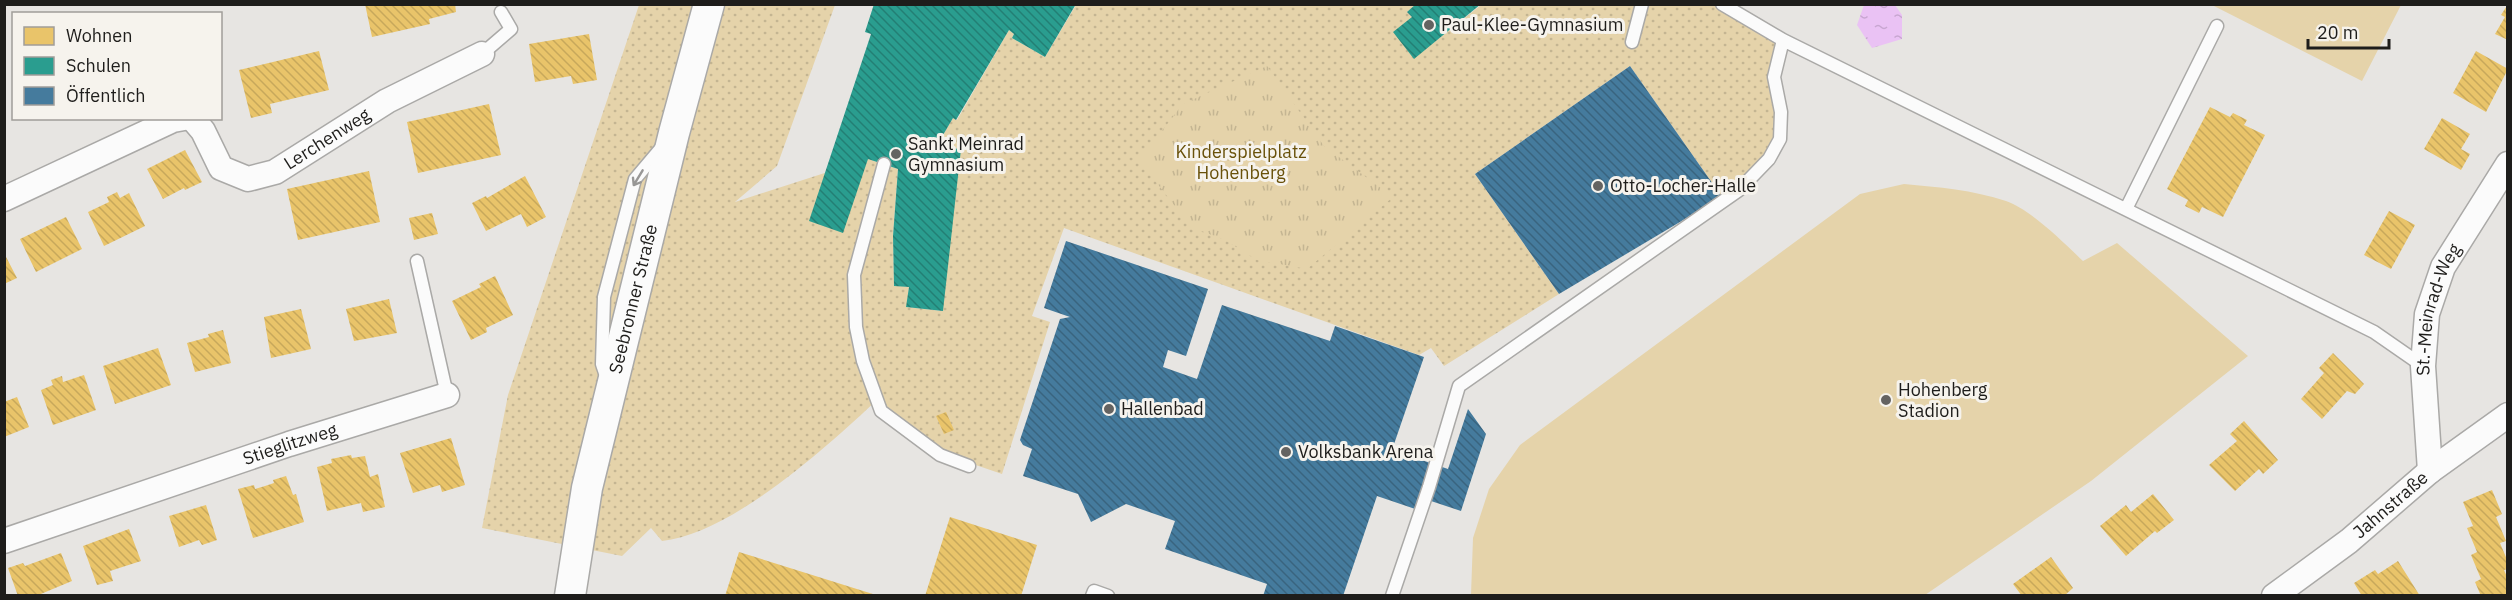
<svg xmlns="http://www.w3.org/2000/svg" width="2512" height="600" font-family="'IBM Plex Sans',sans-serif">
<style>
.grass{fill:url(#grass-dots)}
.park{fill:url(#park-tufts)}
.pitch{fill:#e5d3aa}
.water{fill:url(#water-ripples)}
.homes{fill:url(#homes-back-hatch)}
.schools{fill:url(#schools-back-hatch)}
.public{fill:url(#public-back-hatch)}
.lines{fill:none;stroke-linecap:round;stroke-linejoin:round}
.service-casing{stroke:#aaa9a7;stroke-width:15}
.minor-casing{stroke:#aaa9a7;stroke-width:27}
.tertiary-casing{stroke:#aaa9a7;stroke-width:33}
.service{stroke:#fbfbfb;stroke-width:12}
.minor{stroke:#fbfbfb;stroke-width:24}
.tertiary{stroke:#fbfbfb;stroke-width:30}
.oneway{stroke:#989796}
.poi-dot{fill:#646361;stroke:#f6f3ed;stroke-width:2}
.labels{text-anchor:middle;stroke-width:6;stroke-linejoin:round;paint-order:stroke}
.poi-label{font-size:18px;fill:#1e1d1b;stroke:#f6f3ed;text-anchor:start}
.street-label{font-size:18px;fill:#1e1d1b;stroke:#f6f3ed}
.park-label{font-size:18px;fill:#69510a;stroke:#f6f3ed}
</style>
<defs>
<pattern id="grass-dots" width="8" height="8" patternUnits="userSpaceOnUse" patternTransform="scale(1.5)"><rect width="8" height="8" fill="#e5d3aa"/><path d="M2 2h.1M6 6h.1" fill="none" stroke="#c4b592" stroke-width="1.8" stroke-linecap="round"/></pattern>
<pattern id="park-tufts" width="24" height="20" patternUnits="userSpaceOnUse" patternTransform="scale(1.5)"><rect width="24" height="20" fill="#e5d3aa"/><path d="M3 7l-1-3M5 7V3M7 7l1-3M15 17l-1-3M17 17v-4M19 17l1-3" fill="none" stroke="#c4b592"/></pattern>
<pattern id="water-ripples" width="26" height="14" patternUnits="userSpaceOnUse" patternTransform="scale(1.5)"><rect width="26" height="14" fill="#eac2f4"/><path d="M2 4q2-2 4 0t4 0M15 11q2-2 4 0t4 0" fill="none" stroke="#c8a6d1"/></pattern>
<pattern id="homes-back-hatch" width="6" height="6" patternUnits="userSpaceOnUse" patternTransform="scale(1.5)"><rect width="6" height="6" fill="#e9c46a"/><path d="M-1 5l2 2M0 0l6 6M5-1l2 2" fill="none" stroke="#c7a85b"/></pattern>
<pattern id="schools-back-hatch" width="6" height="6" patternUnits="userSpaceOnUse" patternTransform="scale(1.5)"><rect width="6" height="6" fill="#2a9d8f"/><path d="M-1 5l2 2M0 0l6 6M5-1l2 2" fill="none" stroke="#237f74"/></pattern>
<pattern id="public-back-hatch" width="6" height="6" patternUnits="userSpaceOnUse" patternTransform="scale(1.5)"><rect width="6" height="6" fill="#457b9d"/><path d="M-1 5l2 2M0 0l6 6M5-1l2 2" fill="none" stroke="#39647f"/></pattern>
</defs>
<rect width="100%" height="100%" fill="#e7e5e2"/>
<path class="grass" d="M639,5H835L777,166L735,202L868,159L898,169L893,236L894,285L909,287L907,307L942,311L960,149L936,147L953,118L957,120L1009,30L1014,34L1012,38L1045,57L1076,5H1416L1407,12L1412,17L1414,58L1481,5H1722L1783,40L1775,77L1781,112L1769,159L1722,197L1630,66L1475,174L1559,294L1444,366L1431,348L1419,355L1064,228L1032,316L1050,322L1002,474L964,461L931,442L878,399C828,446 731,534 662,541L651,528L622,556L482,528L508,395Z"/>
<path class="park" d="M1267,66L1324,146L1393,197L1307,269L1257,260L1225,240L1191,227L1139,160L1183,104Z"/>
<path class="pitch" d="M2212,5H2401L2362,81Z
M1904,184C1938,187 1973,190 2006,201C2030,209 2064,243 2083,261L2117,243L2248,356L2091,481L1925,595H1471L1473,538L1489,489L1520,445L1860,194Z"/>
<path class="water" d="M1864,5H1895L1902,15V39L1872,48L1857,25Z"/>
<path class="homes" d="M365,4H455L456,12L429,19L430,24L372,37Z
M2508,4V40L2495,34L2505,17L2501,15Z
M589,34L597,80L573,84L571,76L535,82L529,44Z
M319,51L329,90L270,104L272,113L251,118L239,70Z
M2476,51L2508,69L2486,112L2453,93Z
M489,104L501,155L418,173L407,122Z
M2210,107L2230,117L2233,113L2247,120L2244,125L2265,135L2223,217L2202,207L2199,213L2185,206L2188,200L2167,189Z
M2442,118L2470,134L2461,149L2470,154L2461,170L2424,149Z
M185,150L202,182L185,190L184,188L163,199L147,169Z
M369,171L380,222L298,240L287,189Z
M525,176L546,217L527,227L521,214L486,231L472,203L486,196L487,198Z
M117,192L120,198L129,193L145,226L104,246L88,212L109,202L107,197Z
M2389,211L2415,225L2391,269L2364,255Z
M432,213L438,234L414,240L409,218Z
M66,217L82,249L36,272L20,239Z
M4,253L17,278L4,284Z
M495,276L513,315L486,328L487,332L471,340L452,301L481,287L479,284Z
M389,299L397,333L354,341L346,309Z
M301,309L311,349L271,358L264,317Z
M223,330L231,363L195,372L187,343L209,337L208,334Z
M158,348L171,385L115,404L103,366Z
M2333,353L2364,384L2355,394L2347,391L2322,419L2301,399L2324,373L2319,368Z
M84,375L96,410L53,425L41,390L53,385L51,380L62,376L63,382Z
M17,397L29,427L4,437V402Z
M946,412L954,430L944,434L936,416Z
M2244,421L2278,460L2263,474L2259,469L2235,491L2209,465L2237,441L2230,434Z
M451,438L465,485L442,492L440,485L413,493L400,453Z
M351,455L352,458L365,456L370,477L378,474L385,507L363,512L361,503L327,511L317,467L332,463L331,459Z
M286,476L293,495L296,494L304,522L253,538L238,489L254,485L255,489L265,486L274,483L273,480Z
M2492,490L2502,514L2496,517L2506,541L2500,543L2508,562V569L2504,570L2508,579V596H2481L2475,582L2481,579L2471,555L2477,552L2467,528L2473,526L2463,502Z
M2153,494L2174,520L2157,533L2155,531L2126,556L2100,526L2126,505L2131,512Z
M206,505L217,540L202,545L199,540L179,547L169,516Z
M950,517L1037,545L1021,596H925Z
M129,529L141,561L110,571L113,581L97,585L83,546Z
M739,552L876,595V596H725Z
M61,553L72,581L36,596H18L8,568L23,563L25,566Z
M2051,557L2073,588L2064,596H2022L2013,584Z
M2398,561L2420,596H2362L2354,583L2375,570L2378,574Z"/>
<path class="schools" d="M874,4H1076L1045,57L1012,38L1014,34L1009,30L956,120L953,118L936,147L961,149L943,311L906,307L909,287L894,286L893,236L898,169L868,159L843,233L809,221L871,34L865,32Z
M1416,4H1481L1414,59L1393,32L1412,17L1407,12Z"/>
<path class="public" d="M1630,66L1722,197L1559,294L1475,174Z
M1066,241L1208,289L1186,356L1168,350L1163,367L1197,379L1222,305L1330,341L1335,326L1424,357L1392,450L1448,469L1468,409L1486,434L1461,511L1428,500L1424,512L1377,496L1343,596H1263L1267,584L1165,549L1175,521L1126,504L1091,522L1078,494L1023,476L1032,449L1023,445L1020,440L1060,319L1070,317L1044,308Z"/>
<g class="lines">
<g class="service-casing">
<path id="service" d="M1722,4L1783,40L2374,332L2423,366
M1632,42L1642,4
M482,54L511,29L501,12
M884,164L854,275L856,327L863,361L881,411L940,455L969,466
M2126,209L2217,26
M417,261L447,395
M607,379L602,364L604,297L635,179L662,147
M1092,596L1094,591L1108,596
M1392,596L1429,487L1459,386L1739,190L1769,159L1780,139L1781,112L1774,77L1783,40"/>
</g>
<g class="minor-casing">
<g id="minor">
<path id="s1" d="M192,118L203,131L221,168L248,179L275,172L387,101L482,54"/>
<path d="M4,199L173,120L184,118"/>
<path id="s2" d="M2430,471L2423,366L2427,314L2443,267L2508,164"/>
<path id="s3" d="M4,541L289,444L447,395"/>
<path id="s4" d="M2274,596L2349,541L2430,471L2508,415"/>
</g>
</g>
<g class="tertiary-casing">
<g id="tertiary">
<path id="s5" d="M570,596L587,488L674,133L709,4"/>
</g>
</g>
<use href="#service" class="service"/>
<use href="#minor" class="minor"/>
<use href="#tertiary" class="tertiary"/>
</g>
<defs><path id="oneway-shaft" d="M-6 0H5M1.5-3L5.5 0L1.5 3" fill="none" stroke-width="1.6" stroke-linecap="round" stroke-linejoin="round" transform="scale(1.5)"/></defs>
<use class="oneway" href="#oneway-shaft" transform="translate(638 178) rotate(121)"/>
<g class="poi-dot">
<circle cx="1429" cy="25" r="6"/>
<circle cx="896" cy="154" r="6"/>
<circle cx="1598" cy="186" r="6"/>
<circle cx="1886" cy="400" r="6"/>
<circle cx="1109" cy="409" r="6"/>
<circle cx="1286" cy="452" r="6"/>
</g>
<g class="labels">
<g class="poi-label">
<text x="1441" y="31">Paul-Klee-Gymnasium</text>
<text x="908" y="150">Sankt Meinrad<tspan x="908" dy="21">Gymnasium</tspan></text>
<text x="1610" y="192">Otto-Locher-Halle</text>
<text x="1898" y="396">Hohenberg<tspan x="1898" dy="21">Stadion</tspan></text>
<text x="1121" y="415">Hallenbad</text>
<text x="1298" y="458">Volksbank Arena</text>
</g>
<g class="street-label">
<text dy="6" stroke="none"><textPath href="#s1" startOffset="177">Lerchenweg</textPath></text>
<text dy="6" stroke="none"><textPath href="#s5" startOffset="304">Seebronner Straße</textPath></text>
<text dy="6" stroke="none"><textPath href="#s2" startOffset="164">St.-Meinrad-Weg</textPath></text>
<text dy="6" stroke="none"><textPath href="#s3" startOffset="302">Stieglitzweg</textPath></text>
<text dy="6" stroke="none"><textPath href="#s4" startOffset="148">Jahnstraße</textPath></text>
</g>
<g class="park-label">
<text x="1241" y="158">Kinderspielplatz<tspan x="1241" dy="21">Hohenberg</tspan></text>
</g>
</g>
<rect width="2512" height="600" fill="none" stroke="#1e1d1b" stroke-width="12"/>
<rect x="12" y="12" width="210" height="108" fill="#f6f3ed" stroke="#a09d99" stroke-width="1.5"/>
<rect x="24" y="27" width="30" height="18" fill="#e9c46a" stroke="#a09d99" stroke-width="1.5"/>
<text x="66" y="42" font-size="18" fill="#1e1d1b">Wohnen</text>
<rect x="24" y="57" width="30" height="18" fill="#2a9d8f" stroke="#a09d99" stroke-width="1.5"/>
<text x="66" y="72" font-size="18" fill="#1e1d1b">Schulen</text>
<rect x="24" y="87" width="30" height="18" fill="#457b9d" stroke="#a09d99" stroke-width="1.5"/>
<text x="66" y="102" font-size="18" fill="#1e1d1b">Öffentlich</text>
<path d="M2308 39v9h81v-9" fill="none" stroke="#1e1d1b" stroke-width="3"/>
<text x="2317" y="39" font-size="18" fill="#1e1d1b" stroke="#f6f3ed" stroke-width="4.5" paint-order="stroke">20 m</text>
</svg>
